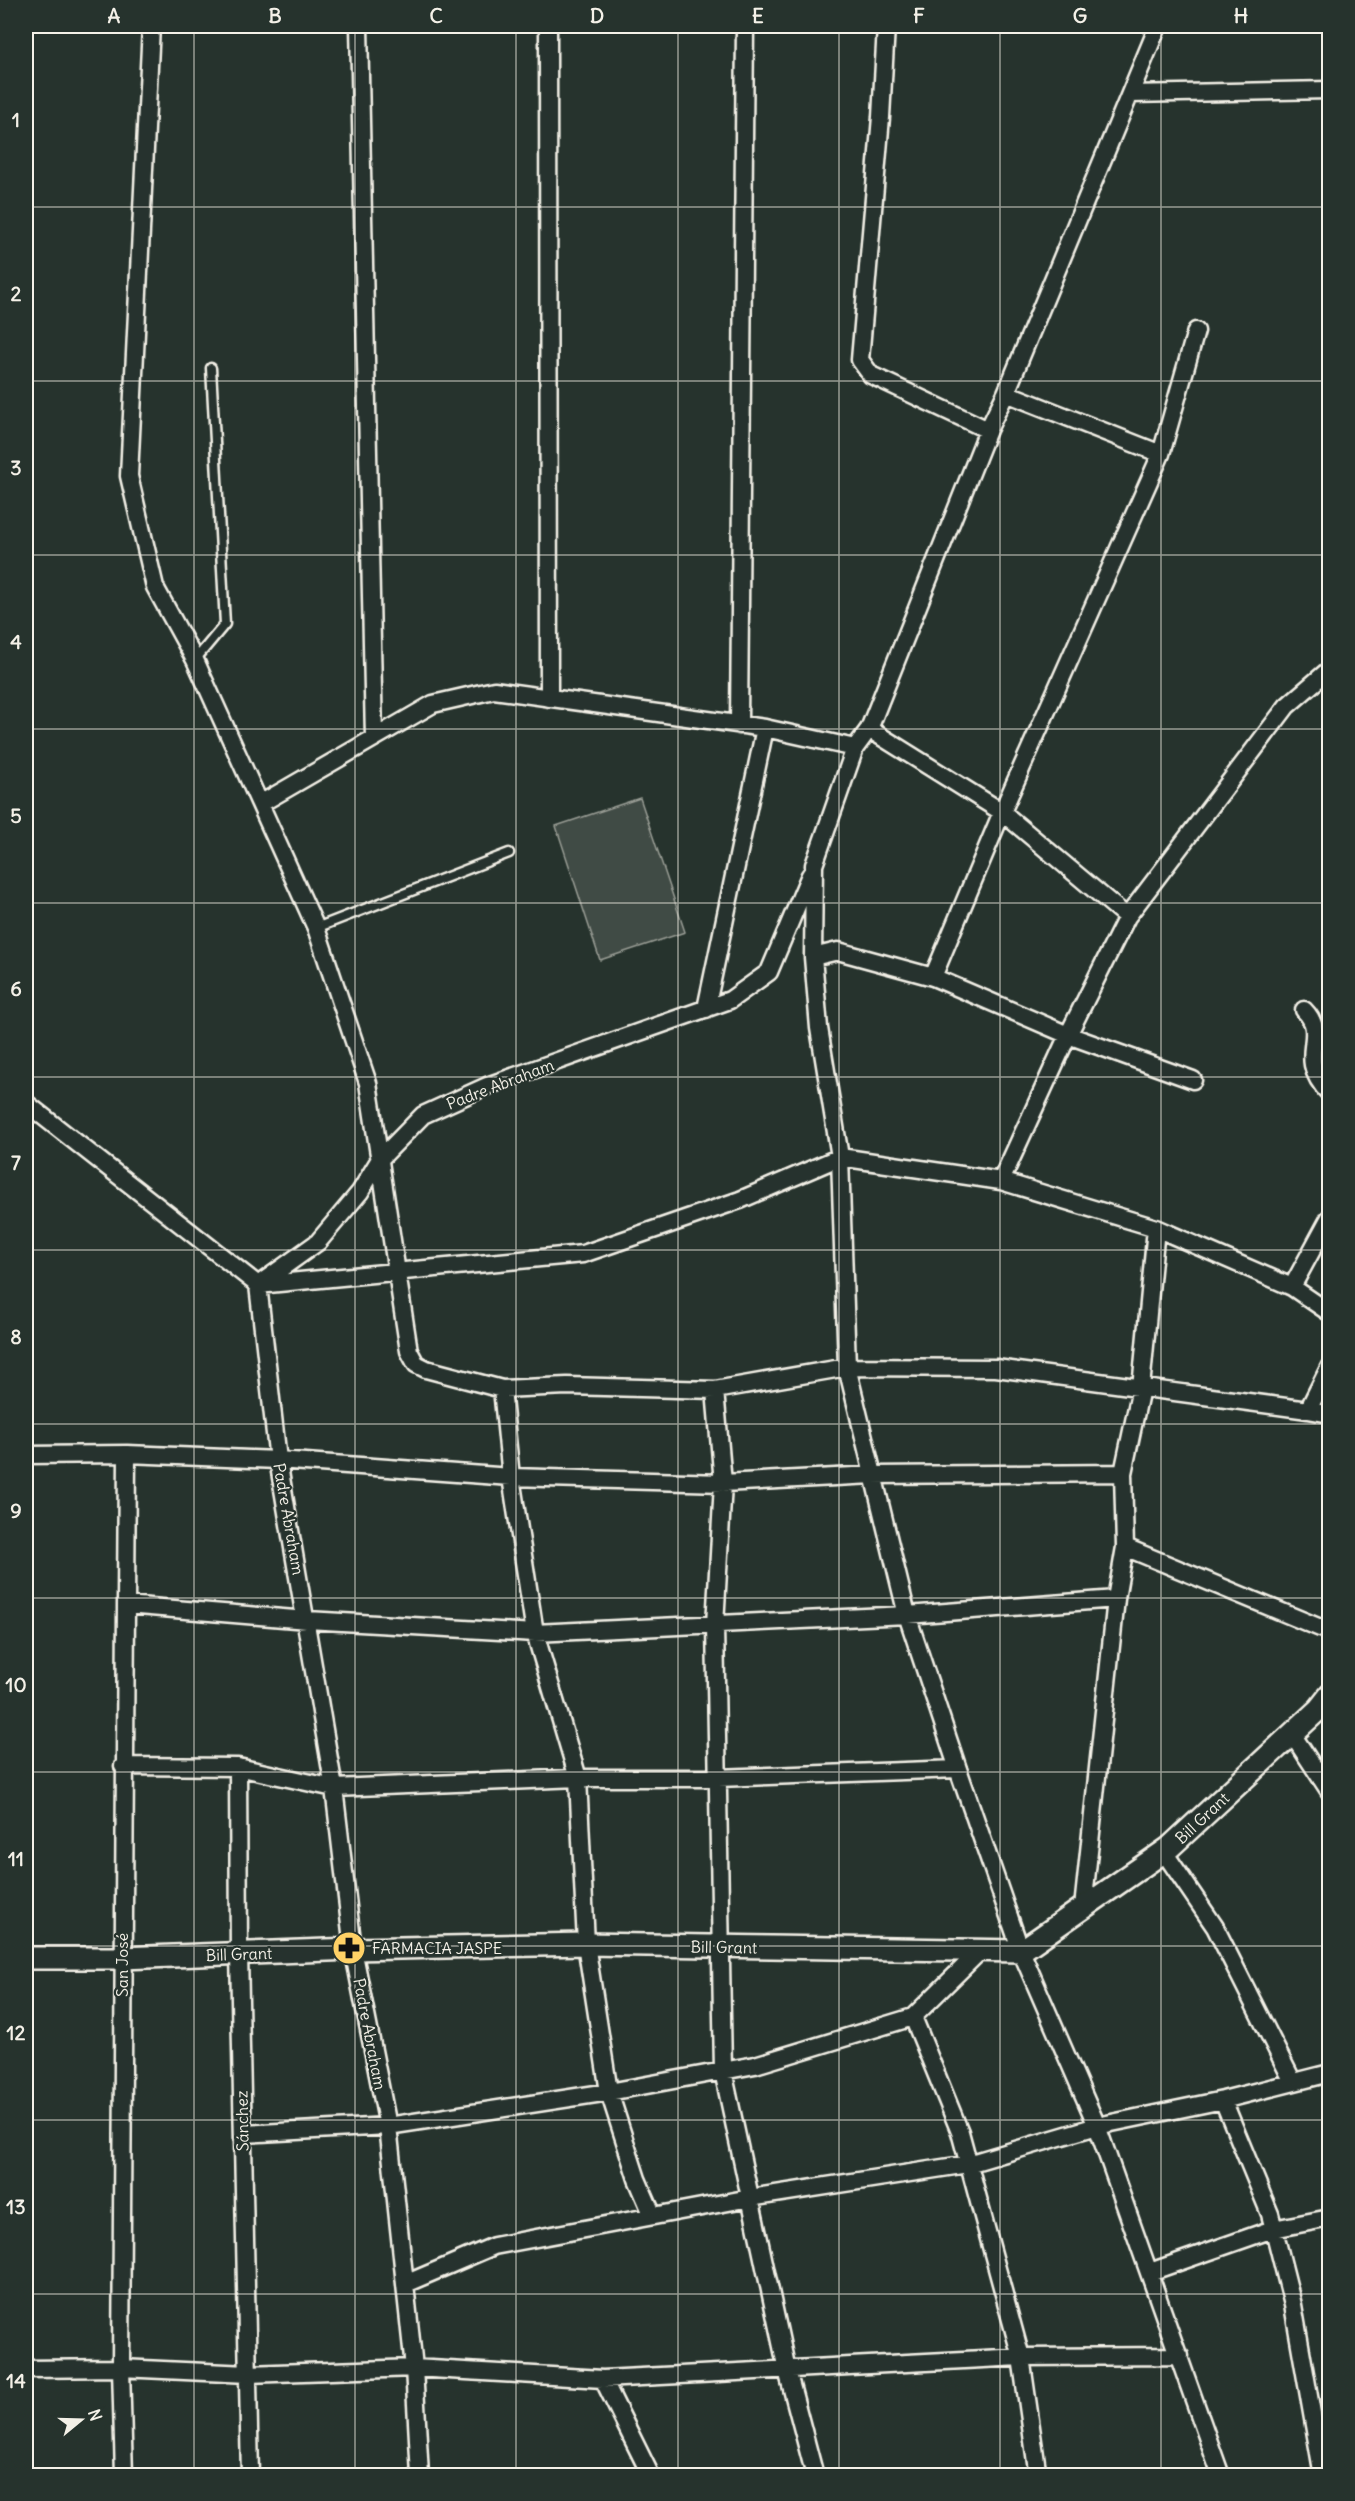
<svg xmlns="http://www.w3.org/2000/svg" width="1355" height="2501" font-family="Delius,sans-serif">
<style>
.green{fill:#414b45;stroke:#9a9e96;stroke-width:1.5}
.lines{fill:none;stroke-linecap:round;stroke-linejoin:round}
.service-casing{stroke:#f4f1e8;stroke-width:13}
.minor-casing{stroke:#f4f1e8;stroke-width:21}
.tertiary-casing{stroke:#f4f1e8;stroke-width:26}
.service{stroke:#26332d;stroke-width:8}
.minor{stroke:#26332d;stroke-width:16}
.tertiary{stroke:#26332d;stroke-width:21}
.grid{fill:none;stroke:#f4f1e8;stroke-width:1.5;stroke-opacity:0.55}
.labels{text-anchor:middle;stroke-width:4.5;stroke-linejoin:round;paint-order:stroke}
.street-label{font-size:16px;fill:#f4f1e8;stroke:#26332d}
.poi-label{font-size:16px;fill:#f4f1e8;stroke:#26332d;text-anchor:start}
.neatline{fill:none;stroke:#f4f1e8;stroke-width:2}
.grid-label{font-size:20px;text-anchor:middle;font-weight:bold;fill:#f4f1e8}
</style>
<rect width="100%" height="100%" fill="#26332d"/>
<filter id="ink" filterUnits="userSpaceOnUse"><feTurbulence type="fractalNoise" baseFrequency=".0167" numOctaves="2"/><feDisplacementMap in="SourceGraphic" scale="12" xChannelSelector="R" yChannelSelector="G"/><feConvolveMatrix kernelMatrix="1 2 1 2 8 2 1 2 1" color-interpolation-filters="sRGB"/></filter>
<g filter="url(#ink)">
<path class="green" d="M640,798L685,932L600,960L556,826Z"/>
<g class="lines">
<g class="service-casing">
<path id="service" d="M195,660L225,624L211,368
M316,928L509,853"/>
</g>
<g class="minor-casing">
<path id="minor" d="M151,26L129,476L155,587L195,660L316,928L368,1083L409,1351L416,1364L426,1369L502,1389L567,1386L715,1390L847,1367L996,1368L1308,1410L1330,1414
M359,26L374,738
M548,26L549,698
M886,26L881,117L860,360L871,375L988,430
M1158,26L1006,393L988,430L869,729L855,748L814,865L813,957L819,1028L840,1157L847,1367L907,1615L958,1769L1021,1951L1097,2126L1221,2476
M1130,94L1330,90
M1006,393L1161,454
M739,725L745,26
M869,729L1002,812L1127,917
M260,804L433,704L494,690L765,728L855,748
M813,957L838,951L933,977L1068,1035L1193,1080
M933,977L1002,812L1161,454L1196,331
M706,1009L765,728
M1304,1010C1323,1029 1309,1044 1313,1065C1315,1076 1322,1086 1330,1094
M26,1103L258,1285L583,1254L740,1200L840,1157L1001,1181L1156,1228L1292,1287L1330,1313
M1001,1181L1068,1035L1127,917L1287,706L1330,669
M1292,1287L1330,1217
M502,1389L511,1477L535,1633L578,1778L586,1944L609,2092L637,2179L653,2216
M715,1390L723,1483L715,1625L723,2071L787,2370L815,2476
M1308,1410L1330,1366
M26,1455L127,1454L278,1460L511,1477L723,1483L873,1475L1123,1473
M1125,1547L1330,1632
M126,1605L307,1620L535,1633L907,1615L1116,1599
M1292,1734L1330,1792
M123,1766L238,1767L334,1788L578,1778H718L958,1769
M238,1767L239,1953L250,2476
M1164,1852L1215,1927L1293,2082
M1083,1908L1116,1599L1125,1547L1123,1473L1141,1388L1156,1228
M913,2017L960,2132L1021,2357L1038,2476
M1223,2100L1270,2214L1293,2305L1323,2476
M243,2134L388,2126L609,2092L755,2065L913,2017L981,1950
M1150,2272L1273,2229L1330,2218
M405,2284L494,2246L750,2198L968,2164L1097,2126L1223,2100L1330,2073
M26,2369L121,2368L248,2374L414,2368L603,2379L1021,2357L1180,2356
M603,2379L651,2476
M124,2476L121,2368L127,1454
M420,2476L414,2368L388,2126L353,1949L334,1788L278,1460L258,1285L318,1242L360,1192L380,1159L423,1115L487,1086L730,1000L769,972L810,875"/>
</g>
<g class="tertiary-casing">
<path id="tertiary" d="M26,1958H122L353,1949L586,1944L1021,1951L1169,1848L1319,1709L1330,1695"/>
</g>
<use href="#service" class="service"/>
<use href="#minor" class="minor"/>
<use href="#tertiary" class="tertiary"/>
</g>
</g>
<path class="grid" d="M194,26V2476M355,26V2476M516,26V2476M678,26V2476M839,26V2476M1000,26V2476M1161,26V2476M26,207H1330M26,381H1330M26,555H1330M26,729H1330M26,903H1330M26,1077H1330M26,1250H1330M26,1424H1330M26,1598H1330M26,1772H1330M26,1946H1330M26,2120H1330M26,2294H1330"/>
<defs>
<g id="pharmacy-disc" transform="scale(1.725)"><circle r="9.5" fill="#ffd166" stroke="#26332d"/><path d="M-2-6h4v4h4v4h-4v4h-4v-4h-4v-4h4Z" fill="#111"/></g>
</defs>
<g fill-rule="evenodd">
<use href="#pharmacy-disc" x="349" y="1948"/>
</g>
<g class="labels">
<g class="street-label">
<text transform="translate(500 1084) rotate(-21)" y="6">Padre Abraham</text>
<text transform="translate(289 1519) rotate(80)" y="6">Padre Abraham</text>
<text transform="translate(1202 1818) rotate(-43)" y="6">Bill Grant</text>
<text transform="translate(724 1947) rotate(1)" y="6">Bill Grant</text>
<text transform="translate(239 1954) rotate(-2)" y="6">Bill Grant</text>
<text transform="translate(122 1965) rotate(-90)" y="6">San José</text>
<text transform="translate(370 2034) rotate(79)" y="6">Padre Abraham</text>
<text transform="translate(242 2121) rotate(-91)" y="6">Sánchez</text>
</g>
<g class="poi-label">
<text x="372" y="1954">FARMACIA JASPE</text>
</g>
</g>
<rect width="1355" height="2501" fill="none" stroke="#26332d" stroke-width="66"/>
<g transform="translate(81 2420) rotate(71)" stroke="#26332d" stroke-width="4.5" paint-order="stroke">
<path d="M0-4.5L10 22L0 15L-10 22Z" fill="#f4f1e8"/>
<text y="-9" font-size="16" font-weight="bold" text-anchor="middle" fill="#f4f1e8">N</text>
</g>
<rect x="33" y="33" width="1289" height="2435" class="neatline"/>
<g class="grid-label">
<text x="114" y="23">A</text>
<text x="275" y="23">B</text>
<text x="436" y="23">C</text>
<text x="597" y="23">D</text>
<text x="758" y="23">E</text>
<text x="919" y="23">F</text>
<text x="1080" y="23">G</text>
<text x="1241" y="23">H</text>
<text x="16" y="127">1</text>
<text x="16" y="301">2</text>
<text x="16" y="475">3</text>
<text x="16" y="649">4</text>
<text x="16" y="823">5</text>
<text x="16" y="996">6</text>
<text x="16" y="1170">7</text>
<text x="16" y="1344">8</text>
<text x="16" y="1518">9</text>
<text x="16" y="1692">10</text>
<text x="16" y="1866">11</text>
<text x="16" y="2040">12</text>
<text x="16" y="2214">13</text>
<text x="16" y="2388">14</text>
</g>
</svg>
